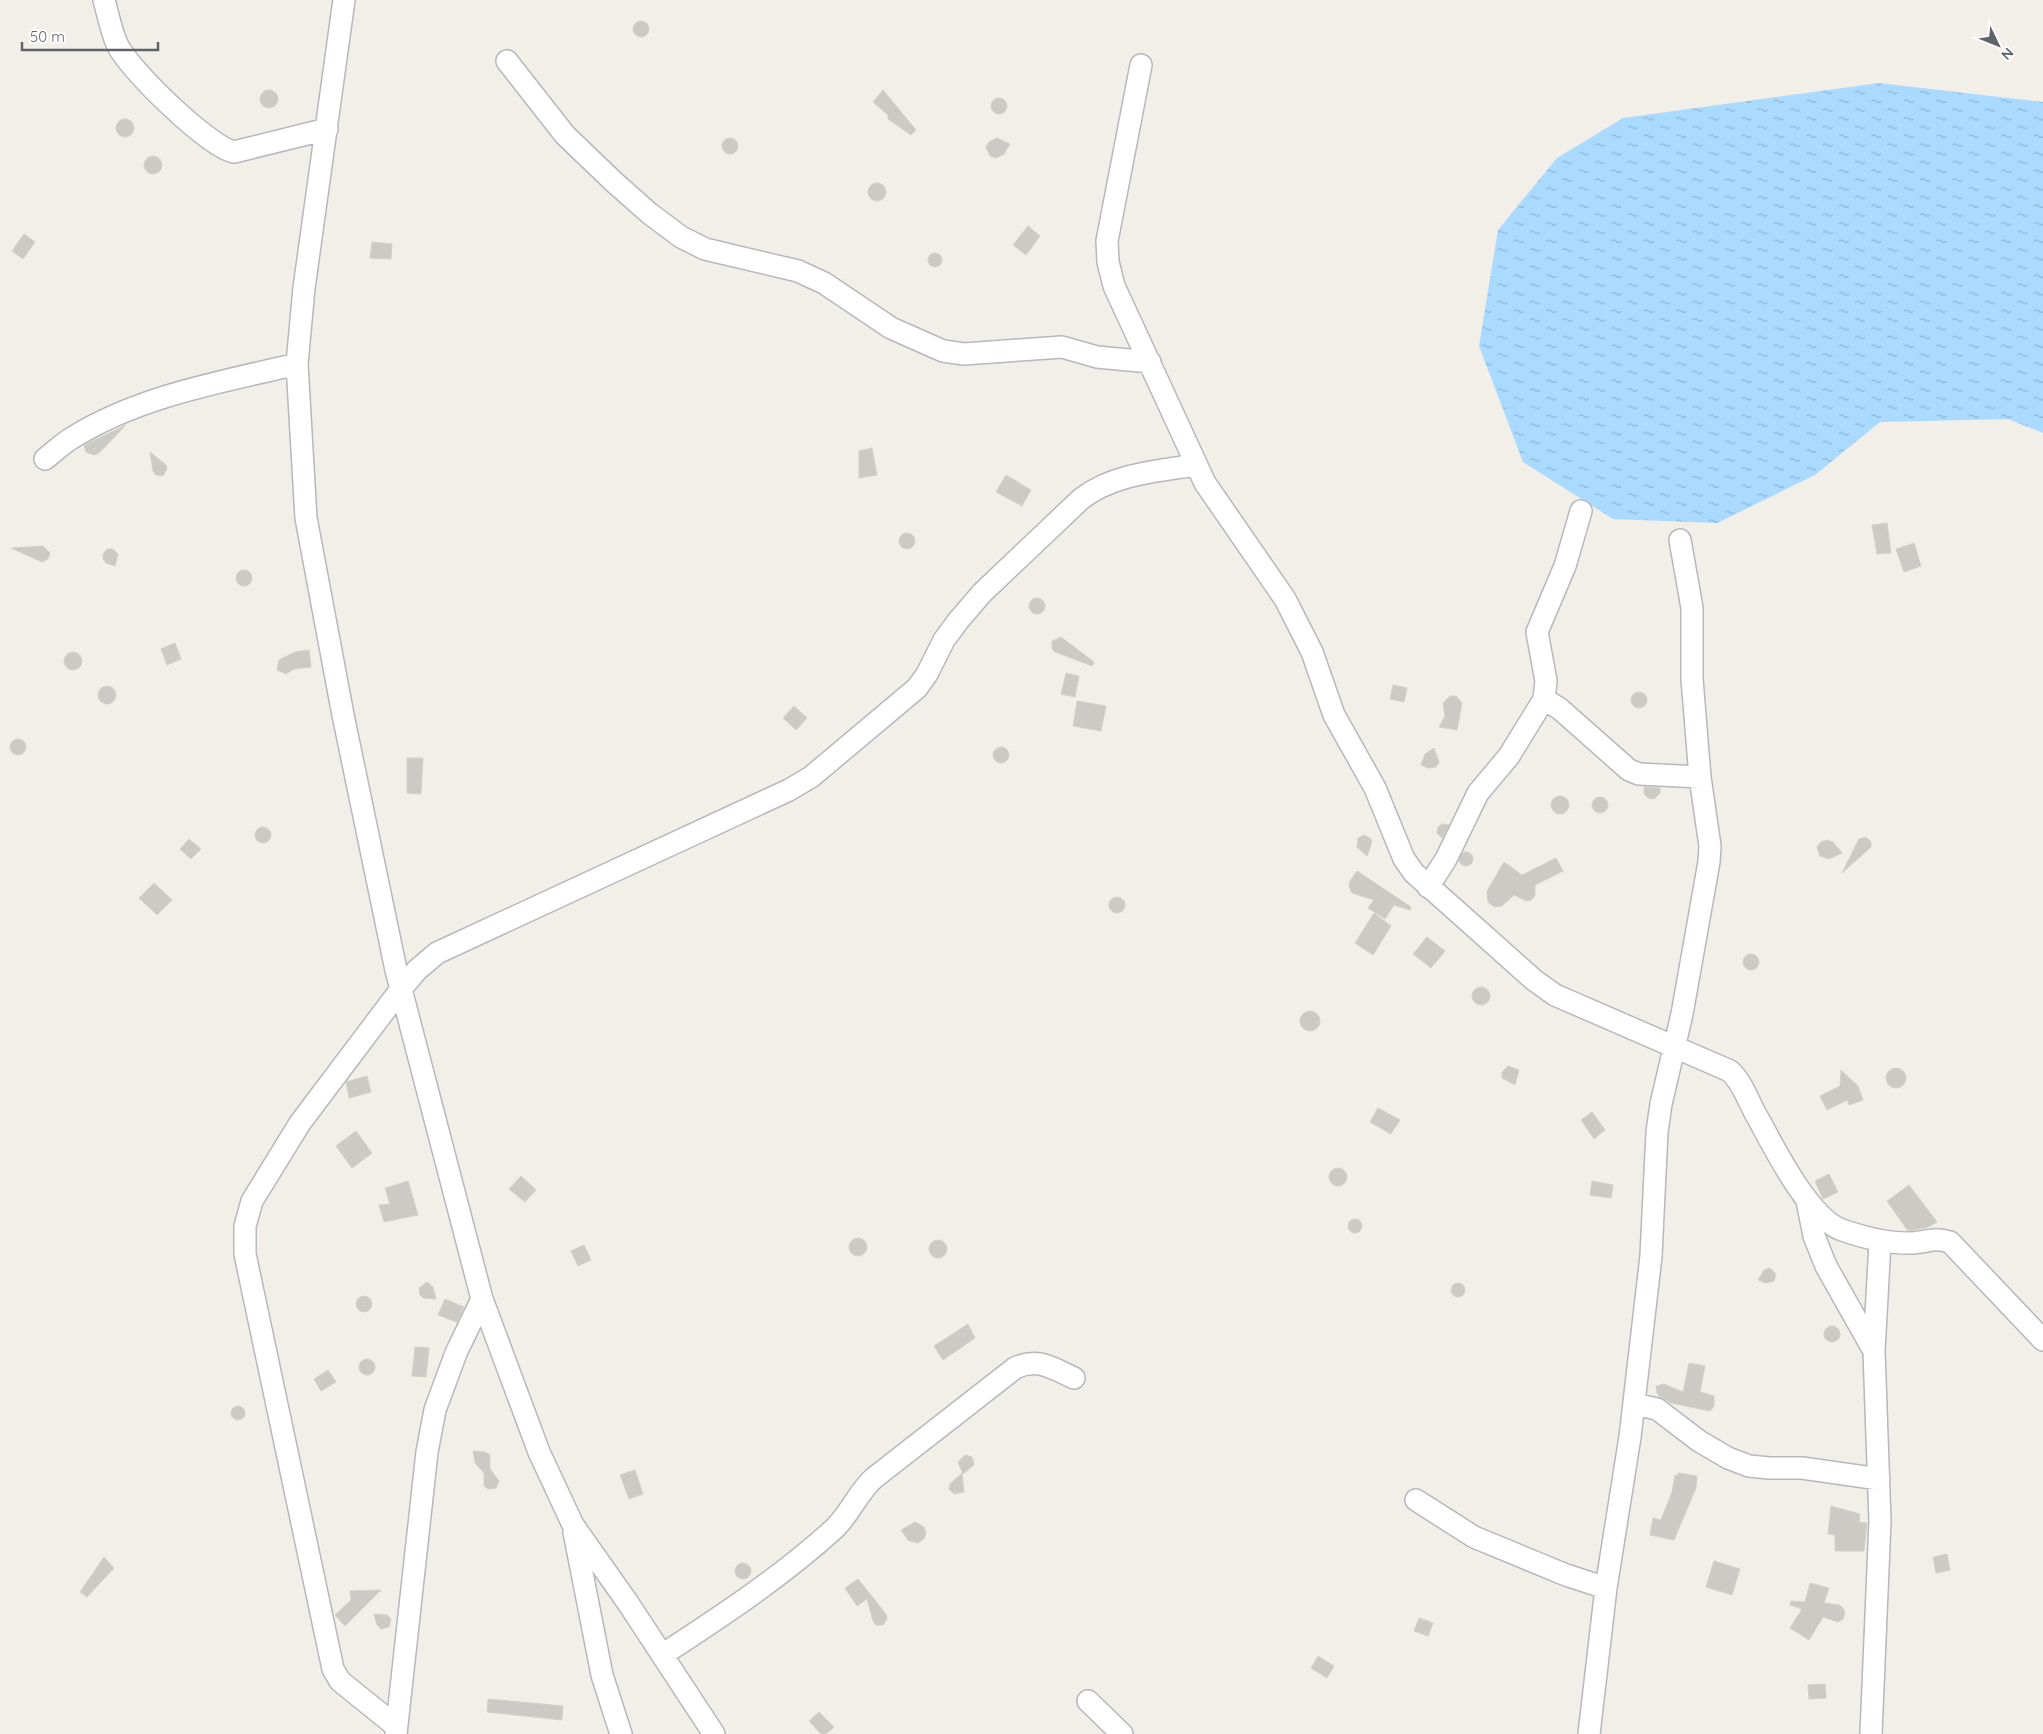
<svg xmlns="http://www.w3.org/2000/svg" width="2043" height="1734" font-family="Quicksand,sans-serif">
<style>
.water{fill:url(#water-ripples)}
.building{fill:#cccac5;stroke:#d6d1c6}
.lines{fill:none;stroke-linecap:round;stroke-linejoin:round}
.street-casing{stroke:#b5b8bc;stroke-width:24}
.street{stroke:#fff;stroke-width:21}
</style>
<defs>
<pattern id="water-ripples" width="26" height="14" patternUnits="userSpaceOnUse" patternTransform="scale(1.25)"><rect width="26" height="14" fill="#aadaff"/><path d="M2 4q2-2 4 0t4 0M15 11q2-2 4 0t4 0" fill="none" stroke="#8eb4d2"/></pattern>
</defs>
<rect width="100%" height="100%" fill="#f1efe8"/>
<path class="water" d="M1879,83L2043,102V433L2008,419L1880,422L1815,475L1717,523L1613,519L1523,462L1479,346L1498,230L1557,158L1623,118Z"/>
<path class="building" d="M633 29a8 8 0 1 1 16 0a8 8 0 1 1-16 0Z
M260 99a9 9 0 1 1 18 0a9 9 0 1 1-18 0Z
M883,90L916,130L911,135L888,119V115L873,102Z
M991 106a8 8 0 1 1 16 0a8 8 0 1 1-16 0Z
M116 128a9 9 0 1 1 18 0a9 9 0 1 1-18 0Z
M997,138L1010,144L1004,154L996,158L990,156L986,147L989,142Z
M722 146a8 8 0 1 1 16 0a8 8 0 1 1-16 0Z
M144 165a9 9 0 1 1 18 0a9 9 0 1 1-18 0Z
M868 192a9 9 0 1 1 18 0a9 9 0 1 1-18 0Z
M1028,226L1040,236L1026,255L1013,245Z
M24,234L35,242L23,259L12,251Z
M372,242L392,244L391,259L370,258Z
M928 260a7 7 0 1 1 14 0a7 7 0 1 1-14 0Z
M126,425L99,453L94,455L86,452L84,445Z
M872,448L877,475L859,478V451Z
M150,452L166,465L167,469L163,476L156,475L153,471Z
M1006,475L1031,490L1022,506L996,492Z
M1887,523L1891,553L1877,554L1872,525Z
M899 541a8 8 0 1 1 16 0a8 8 0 1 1-16 0Z
M1914,543L1921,566L1904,572L1896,549Z
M43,546L50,553L48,559L42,562L11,548Z
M107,549H113L118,554L115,566L106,563L103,559V554Z
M236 578a8 8 0 1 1 16 0a8 8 0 1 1-16 0Z
M1029 606a8 8 0 1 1 16 0a8 8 0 1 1-16 0Z
M1061,637L1094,662L1092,666L1055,652L1052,649V641Z
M175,643L181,659L167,665L161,649Z
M309,650L311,667L294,669L286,674L277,670L279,660L295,652Z
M64 661a9 9 0 1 1 18 0a9 9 0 1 1-18 0Z
M1066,673L1079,676L1075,697L1061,694Z
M1393,685L1407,688L1404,702L1390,699Z
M98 695a9 9 0 1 1 18 0a9 9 0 1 1-18 0Z
M1631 700a8 8 0 1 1 16 0a8 8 0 1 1-16 0Z
M1450,696H1456L1462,703L1457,730L1439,727L1445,716L1443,703Z
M1077,701L1106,706L1101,731L1073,726Z
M794,706L807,718L796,730L783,718Z
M10 747a8 8 0 1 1 16 0a8 8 0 1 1-16 0Z
M993 755a8 8 0 1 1 16 0a8 8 0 1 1-16 0Z
M1434,748L1439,762L1436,767L1428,768L1421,765L1425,754Z
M407,758H423L421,794L407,793Z
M1644,787L1660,788V793L1654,799L1648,798L1644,794Z
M1551 805a9 9 0 1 1 18 0a9 9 0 1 1-18 0Z
M1592 805a8 8 0 1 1 16 0a8 8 0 1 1-16 0Z
M1442,824L1449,825L1442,838L1437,833L1438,827Z
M255 835a8 8 0 1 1 16 0a8 8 0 1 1-16 0Z
M1364,835L1370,838L1372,842L1367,856L1357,847L1358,838Z
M1866,837L1871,842V847L1842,873L1859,839Z
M189,839L201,849L191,859L180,849Z
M1827,840L1833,842L1842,853L1829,859L1820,856L1817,847L1821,842Z
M1459 859a7 7 0 1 1 14 0a7 7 0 1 1-14 0Z
M1556,858L1563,871L1535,885V896L1531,900L1526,901L1514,895L1502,906L1494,907L1488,902L1487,891L1504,862L1522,875Z
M1357,871L1411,907L1410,910L1394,905L1385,919L1368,908L1374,900L1352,893L1349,887L1350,881Z
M154,883L172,900L157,915L139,898Z
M1109 905a8 8 0 1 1 16 0a8 8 0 1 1-16 0Z
M1374,913L1391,926L1373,955L1355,943Z
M1427,937L1445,951L1431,968L1413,954Z
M1743 962a8 8 0 1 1 16 0a8 8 0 1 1-16 0Z
M1472 996a9 9 0 1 1 18 0a9 9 0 1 1-18 0Z
M1300 1021a10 10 0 1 1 20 0a10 10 0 1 1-20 0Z
M1508,1066L1519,1070L1515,1085L1502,1078V1072Z
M1886 1078a10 10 0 1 1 20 0a10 10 0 1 1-20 0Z
M1841,1070L1858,1086L1863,1100L1849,1105L1847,1100L1827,1110L1820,1096L1840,1086Z
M367,1076L371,1092L349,1098L346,1082Z
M1378,1108L1400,1120L1391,1134L1370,1122Z
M1592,1112L1605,1130L1594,1139L1581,1120Z
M356,1131L372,1153L352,1168L336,1146Z
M1329 1177a9 9 0 1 1 18 0a9 9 0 1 1-18 0Z
M1829,1174L1838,1192L1823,1199L1815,1181Z
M521,1176L536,1190L525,1202L509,1189Z
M408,1181L418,1215L384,1222L379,1205L390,1204L385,1188Z
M1592,1181L1613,1185L1611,1198L1590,1195Z
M1909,1185L1937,1222L1926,1228L1908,1231L1887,1201Z
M1348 1226a7 7 0 1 1 14 0a7 7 0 1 1-14 0Z
M849 1247a9 9 0 1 1 18 0a9 9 0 1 1-18 0Z
M929 1249a9 9 0 1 1 18 0a9 9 0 1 1-18 0Z
M584,1245L591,1260L578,1266L571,1251Z
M1770,1268L1776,1274L1774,1281L1766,1283L1758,1280L1764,1270Z
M427,1282L433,1287L436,1299L423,1298L420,1295L419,1288Z
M1451 1290a7 7 0 1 1 14 0a7 7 0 1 1-14 0Z
M356 1304a8 8 0 1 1 16 0a8 8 0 1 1-16 0Z
M445,1299L464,1307L457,1322L438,1315Z
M968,1324L975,1338L943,1360L934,1346Z
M1824 1334a8 8 0 1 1 16 0a8 8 0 1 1-16 0Z
M415,1347L429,1348L426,1377L412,1376Z
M359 1367a8 8 0 1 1 16 0a8 8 0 1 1-16 0Z
M1689,1363L1705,1366L1700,1392L1714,1396V1406L1710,1411L1671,1403L1659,1396L1657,1393L1656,1386L1664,1384L1683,1392Z
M328,1370L336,1382L321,1391L314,1379Z
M231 1413a7 7 0 1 1 14 0a7 7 0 1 1-14 0Z
M473,1451L485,1452L490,1455V1469L499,1481L496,1488L488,1489L484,1486V1473L475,1463Z
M965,1455L972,1457L974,1465L963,1474L958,1462Z
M635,1470L643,1494L629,1499L620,1475Z
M962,1473L964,1492L954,1494L949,1489L950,1484Z
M1678,1473L1697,1476L1696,1488L1674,1540L1650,1535L1653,1518L1661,1520L1672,1492L1675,1475L1678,1476Z
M1831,1506L1860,1514L1859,1522L1867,1523L1864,1551H1835V1535L1828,1534Z
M915,1522L924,1527L926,1533L924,1539L918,1543L908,1540L901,1530Z
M1947,1554L1950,1570L1936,1573L1933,1557Z
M104,1557L114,1568L87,1597L80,1592Z
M1714,1561L1740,1569L1732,1595L1706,1587Z
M735 1571a8 8 0 1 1 16 0a8 8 0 1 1-16 0Z
M858,1579L886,1614L887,1619L883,1625H876L873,1621L867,1599L857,1606L845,1588Z
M1810,1583L1829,1588L1824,1603L1839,1605L1843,1608L1845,1613L1843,1619L1838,1622L1823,1617L1809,1640L1790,1628L1802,1609L1790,1605L1791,1601L1805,1602Z
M381,1590L345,1626L335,1615L351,1600L350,1591Z
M374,1614L387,1615L391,1619L389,1627L381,1629L377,1625Z
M1419,1618L1433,1623L1428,1636L1414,1631Z
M1318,1656L1334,1666L1327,1678L1311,1668Z
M1825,1684L1826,1698L1809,1699L1808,1685Z
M488,1699L563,1706L562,1720L487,1712Z
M819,1712L834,1727L826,1734H821L809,1721Z"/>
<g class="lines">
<g class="street-casing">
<path id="street" d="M104,0C108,14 111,31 117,44C128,69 209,147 234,152L327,129
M344,0L304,288L297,364L306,518L343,715L396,970L482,1299L539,1452L573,1525L628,1603L714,1734
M507,61L565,135L614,182L649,213L681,237L705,249L798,271L824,283L891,328L943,351L964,354L1062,347L1097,357L1150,362
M1141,65L1107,241L1108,262L1114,286L1205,483L1285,599L1312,652L1334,715L1375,788L1404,859L1414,873L1534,980L1555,995L1730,1071C1744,1084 1749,1104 1759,1120C1775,1150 1810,1219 1842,1230C1865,1238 1889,1244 1913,1243C1929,1242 1932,1237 1950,1242L2043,1340
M45,459C54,452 62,444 72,438C139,396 221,382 297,364
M1544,699L1560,709L1629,770L1639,774L1700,777
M1428,887L1446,859L1478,793L1509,756L1544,699L1546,681L1537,632L1565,566L1581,511
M1807,1201L1814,1236L1826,1266L1874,1351
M1634,1404L1657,1409L1699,1441L1728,1458L1749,1466L1769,1468H1802L1879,1479
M1416,1500L1474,1537L1566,1575L1606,1588
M574,1532L602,1675L621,1734
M662,1655C722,1616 781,1577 834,1529C850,1514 858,1492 874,1478L1015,1368C1038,1357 1052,1368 1074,1378
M1088,1701L1122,1734
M392,1723L340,1681L333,1669L245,1254V1226L252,1201L300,1123L401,989L417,970L437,953L789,790L811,777L917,688L927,674L944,640L958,621L982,593L1081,499C1113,474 1157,471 1196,465
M396,1734L427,1452L435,1410L456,1353L482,1299
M1589,1734L1606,1588L1630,1437L1651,1256L1657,1132L1661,1104L1682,1014L1709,862L1710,846L1700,777L1692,679V608L1680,540
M1871,1734L1880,1521L1874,1351L1880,1242"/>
</g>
<use href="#street" class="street"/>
</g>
<g transform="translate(1998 45) rotate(133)" stroke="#ffffff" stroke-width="4" paint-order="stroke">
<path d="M0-4L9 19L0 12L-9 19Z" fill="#5f6368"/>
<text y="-8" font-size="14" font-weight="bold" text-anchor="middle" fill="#5f6368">N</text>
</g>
<path d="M22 42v8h136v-8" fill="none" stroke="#5f6368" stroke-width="2.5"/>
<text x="30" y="42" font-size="15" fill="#5f6368" stroke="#ffffff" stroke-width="4" paint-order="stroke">50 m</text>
</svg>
